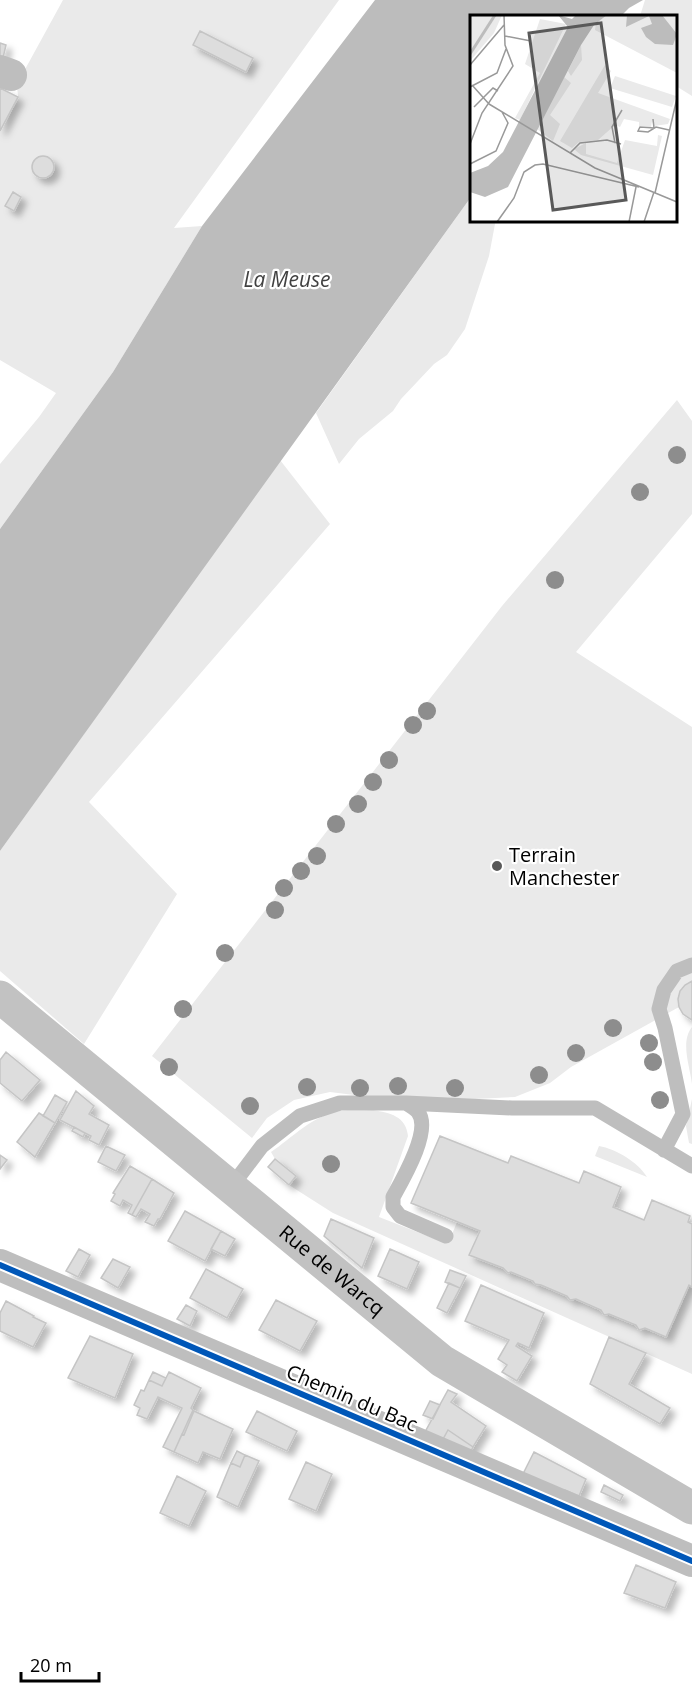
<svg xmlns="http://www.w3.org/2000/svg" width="692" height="1702" font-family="'Open Sans',sans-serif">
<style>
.green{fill:#eaeaea}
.water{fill:#bcbcbc}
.building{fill:#ddd;stroke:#c5c5c5;stroke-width:1.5;filter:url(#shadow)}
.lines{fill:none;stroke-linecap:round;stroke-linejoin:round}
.service{stroke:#bebebe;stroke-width:15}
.minor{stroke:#bebebe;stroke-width:32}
.secondary{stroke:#c2c2c2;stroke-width:33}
.cycleway-casing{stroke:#fff;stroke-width:10}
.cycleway{stroke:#0057b8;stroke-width:6}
.tree{fill:#8d8d8d}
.poi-dot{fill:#595959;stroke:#fff;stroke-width:2}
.labels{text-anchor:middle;stroke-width:4.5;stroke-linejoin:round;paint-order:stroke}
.poi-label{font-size:20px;fill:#000;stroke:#fff;text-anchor:start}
.street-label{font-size:20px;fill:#000;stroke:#fff}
.water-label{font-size:21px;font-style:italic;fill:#414141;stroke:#fff}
.inset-river{fill:none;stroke:#bcbcbc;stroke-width:3}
.inset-road{fill:none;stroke:#999;stroke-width:1.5}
.view{fill:#595959;fill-opacity:0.15;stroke:#595959;stroke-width:3}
.inset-edge{fill:none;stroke:#000;stroke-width:3}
</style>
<defs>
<filter id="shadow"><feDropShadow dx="5.5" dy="5.5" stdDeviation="3" flood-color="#0004"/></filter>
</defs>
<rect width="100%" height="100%" fill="#fff"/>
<path class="green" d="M63,0H339L174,228L202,226L113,372L0,529V464L39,417L56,393L0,360V131L18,97L17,84Z
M645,0H692V96L676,86V16H640Z
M471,197L472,220L494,221L495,224L489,256L465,329L447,355L434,364L401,399L393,411L359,439L339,464L316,413Z
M677,400L692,421V514L576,652L692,727V981C681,987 677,995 679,1007L571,1067L550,1083L515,1097L455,1100L378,1098L330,1092L294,1100L267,1118L252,1138L152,1056L502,606Z
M280,460L330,524L89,802L177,894L84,1044L0,971V851Z
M692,1027V1084C690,1066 680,1042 692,1027Z
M692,1099V1144L689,1143L686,1126Z
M373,1110C390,1113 406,1116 408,1136L379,1217L448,1244L457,1222L480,1231L470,1255L636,1325L639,1330L645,1328L666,1337L689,1285L692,1287V1374L333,1213L289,1185L296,1176L275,1159L271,1152C292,1138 313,1115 340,1111C351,1110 362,1111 373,1110Z
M599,1146C616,1149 638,1162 647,1177L595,1156Z"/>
<path class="water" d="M375,0H643L629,8L621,16H472L471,197L0,851V529L113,372L202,226Z"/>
<path class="building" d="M200,31L253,58L246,72L193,45Z
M0,43L6,45L3,58L0,57Z
M0,88L18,97L0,131Z
M32 167a11 11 0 1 1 22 0a11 11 0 1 1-22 0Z
M13,192L21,197L14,211L5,206Z
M692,981V1020L683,1014L679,1007L678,999L680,991L685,985Z
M6,1052L40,1080L22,1101L0,1083V1060Z
M76,1091L94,1106L89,1114L109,1125L99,1145L89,1140L91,1136L60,1120Z
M55,1095L67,1102L55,1123L43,1116Z
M39,1113L55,1123L35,1157L17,1142Z
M74,1127L85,1133L83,1137L72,1131Z
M440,1136L508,1163L511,1156L579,1183L584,1171L621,1187L613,1207L644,1220L652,1200L690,1216L688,1222L692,1224V1287L689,1285L666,1337L645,1328L639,1330L636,1325L609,1314L604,1315L601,1310L576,1299L570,1300L567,1296L541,1285L535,1284L533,1281L511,1272L508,1273L503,1268L469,1255L480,1231L411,1203Z
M106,1146L125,1155L116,1171L98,1162Z
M0,1155L7,1160L0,1169Z
M275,1159L296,1176L289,1185L268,1167Z
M130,1166L152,1179L132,1215L128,1213L132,1205L123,1200L120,1206L111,1201L115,1194L113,1193Z
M152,1179L174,1193L160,1219H158L154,1226L145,1222L150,1214L141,1209L136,1217L132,1215Z
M185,1211L221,1231L205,1261L168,1241Z
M331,1219L374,1238L362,1268L324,1236Z
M221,1231L235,1239L225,1256L211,1249Z
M79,1249L90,1255L78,1277L66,1271Z
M390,1249L419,1262L407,1289L378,1276Z
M113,1259L130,1267L118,1288L101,1278Z
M206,1269L243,1289L227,1318L190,1298Z
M450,1270L466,1276L460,1288L445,1282Z
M449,1283L460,1288L447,1313L437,1308Z
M481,1285L544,1313L529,1348L518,1343L516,1346L532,1356L517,1381L502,1372L507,1365L498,1359L509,1340L465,1321Z
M276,1300L317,1321L300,1351L259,1330Z
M6,1301L34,1316L33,1317L46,1323L33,1347L0,1331V1313Z
M186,1305L197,1311L190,1326L177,1319Z
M90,1336L133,1354L115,1398L68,1378Z
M609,1337L646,1353L629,1384L670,1408L660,1424L590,1384Z
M153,1372L166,1378L162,1386L149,1380Z
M169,1372L201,1388L191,1408L193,1410L174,1452L163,1447L182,1408L158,1397L147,1419L137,1415L140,1408L134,1405L141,1390L144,1391L149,1380L162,1386Z
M448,1390L457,1394L451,1402L486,1426L473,1447L448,1430L442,1441L425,1432Z
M430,1401L440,1405L433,1419L423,1415Z
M194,1411L233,1429L220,1459L203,1452L198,1463L174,1452L182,1434L184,1435Z
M257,1411L297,1431L287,1451L246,1432Z
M448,1430L473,1447L469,1455L442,1441Z
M237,1451L245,1455L240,1467L231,1463Z
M534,1452L586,1479L579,1496L565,1490L563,1494L522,1476Z
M245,1455L259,1461L238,1507L217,1497L231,1463L240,1467Z
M306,1462L332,1474L316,1511L289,1499Z
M177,1476L206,1491L189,1526L160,1513Z
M604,1485L623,1495L620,1501L601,1492Z
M636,1565L676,1582L665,1608L624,1593Z"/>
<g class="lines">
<path class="service" d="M406,1103C409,1105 415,1108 418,1112C432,1130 403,1179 393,1197V1207L400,1216L446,1236
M664,1150L683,1114L665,1028L659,1009L664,990L677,971L692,965
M231,1187L262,1146L300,1116L340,1103H406L512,1108H595L692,1166"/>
<path class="minor" d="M0,71L11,75
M0,1265L692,1561"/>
<path class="secondary" id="s1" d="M0,997L442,1361L692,1508"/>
<g class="cycleway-casing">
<path id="cycleway" d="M0,1265L692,1561"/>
</g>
<use href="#cycleway" class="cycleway"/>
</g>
<g class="tree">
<circle cx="677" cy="455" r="9"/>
<circle cx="640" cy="492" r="9"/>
<circle cx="555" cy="580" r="9"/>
<circle cx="427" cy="711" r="9"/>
<circle cx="413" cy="725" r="9"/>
<circle cx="389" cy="760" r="9"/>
<circle cx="373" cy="782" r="9"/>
<circle cx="358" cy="804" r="9"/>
<circle cx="336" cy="824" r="9"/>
<circle cx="317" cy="856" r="9"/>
<circle cx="301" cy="871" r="9"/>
<circle cx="284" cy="888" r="9"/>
<circle cx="275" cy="910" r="9"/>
<circle cx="225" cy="953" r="9"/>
<circle cx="183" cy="1009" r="9"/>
<circle cx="613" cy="1028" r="9"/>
<circle cx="649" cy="1043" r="9"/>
<circle cx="576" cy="1053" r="9"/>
<circle cx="653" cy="1062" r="9"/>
<circle cx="169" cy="1067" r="9"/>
<circle cx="539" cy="1075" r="9"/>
<circle cx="398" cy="1086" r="9"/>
<circle cx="307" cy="1087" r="9"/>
<circle cx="360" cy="1088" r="9"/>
<circle cx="455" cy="1088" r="9"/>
<circle cx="660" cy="1100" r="9"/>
<circle cx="250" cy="1106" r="9"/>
<circle cx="331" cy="1164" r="9"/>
</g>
<circle class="poi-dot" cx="497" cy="866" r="6"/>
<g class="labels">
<g class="poi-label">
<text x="509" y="862">Terrain<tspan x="509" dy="23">Manchester</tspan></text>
</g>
<g class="street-label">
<text dy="7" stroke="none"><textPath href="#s1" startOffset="430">Rue de Warcq</textPath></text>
<text transform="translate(352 1398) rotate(23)" y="7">Chemin du Bac</text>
</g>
<g class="water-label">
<text x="287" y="287">La Meuse</text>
</g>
</g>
<g transform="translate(470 15)">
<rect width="207" height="207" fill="#fff"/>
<path d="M0,0H32L24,18L0,46ZM137,0H207V58L125,15L126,8ZM70,4L96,9L50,105L45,103L70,58L55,49ZM111,30L112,45L101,61L98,56ZM135,50L141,56L128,78L200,104L198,109L184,111L182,106L181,112L169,111V107L154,104L150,112L145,110L128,125L109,127L102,133L90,126ZM145,61L206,81L202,92L140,73ZM94,62L101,68L80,100L90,109L83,126L67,114ZM188,120L192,121L183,160L111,140L104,134L116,128V139L147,148L155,125L187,131Z" fill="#eaeaea"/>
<path d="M88,0L102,4L106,0H137L124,10L111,30L38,172L15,182L0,177V158L18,151L33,137L98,12ZM192,0L207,19L203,30L185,29L176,22L171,13L182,9L179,1L156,12L157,0Z" fill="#bcbcbc"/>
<path class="inset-river" d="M0,39L25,0"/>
<path class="inset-road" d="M35,21L61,26M0,50L34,10M2,70L19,89M0,72L27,58L36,34M19,89L125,153L207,187M4,92L23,73L28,76M183,104L184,113L170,112L168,116L178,117L186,112L199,115M145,128L142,112L152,95M0,129L12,98L43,51L35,30L34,0M100,138L110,128L137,125L151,129M0,149L26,136L38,108L32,97M185,178L207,83M27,207L44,183L54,157L65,150L73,149L169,172M159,207L166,172M174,207L184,177"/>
<path class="view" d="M131,8L156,185L83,195L59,18Z"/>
<rect width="207" height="207" class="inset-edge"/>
</g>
<path d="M21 1672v9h78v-9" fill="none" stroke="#000000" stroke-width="3"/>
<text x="30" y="1672" font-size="18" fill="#000000" stroke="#ffffff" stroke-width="4.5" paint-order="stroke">20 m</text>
</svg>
